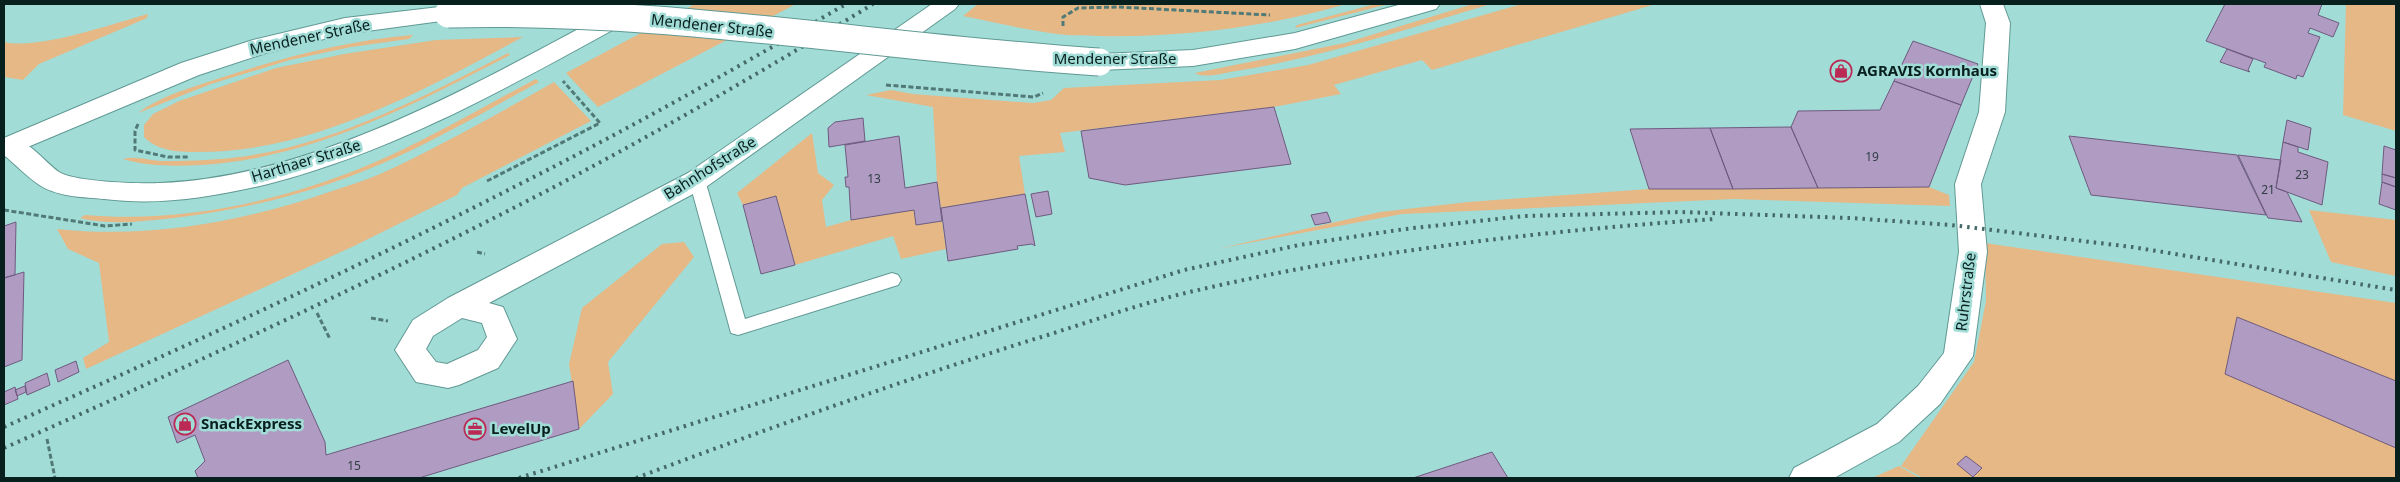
<svg xmlns="http://www.w3.org/2000/svg" width="2400" height="482" font-family="'Noto Sans',sans-serif">
<style>
.green{fill:#e5b886}
.building{fill:#b09bc2;stroke:#6e5b7f}
.lines{fill:none;stroke-linecap:round;stroke-linejoin:round}
.service-casing{stroke:#609994;stroke-width:2}
.minor-casing{stroke:#609994;stroke-width:2}
.secondary-casing{stroke:#609994;stroke-width:2}
.path{stroke:#517976;stroke-width:3;stroke-dasharray:5 2.5;stroke-linecap:butt}
.service{fill:#fff;fill-rule:evenodd}
.minor{fill:#fff;fill-rule:evenodd}
.secondary{fill:#fff;fill-rule:evenodd}
.rail{stroke:#446966;stroke-width:4;stroke-dasharray:2.5 5;stroke-linecap:butt}
.secondary-bridge-casing{stroke:#609994;stroke-width:29;stroke-linecap:butt}
.secondary-bridge{stroke:#fff;stroke-width:27}
.labels{text-anchor:middle;stroke-width:5;stroke-linejoin:round;paint-order:stroke}
.number-label{font-size:12px;fill:#313e46}
.street-label{font-size:15px;fill:#071f1d;stroke:#a2dcd7}
.poi-label{font-size:15px;font-weight:bold;fill:#071f1d;stroke:#a2dcd7;text-anchor:start}
</style>
<rect width="100%" height="100%" fill="#a2dcd7"/>
<path class="green" d="M695,4H796L598,107L566,73Z
M978,4H1346C1270,27 1179,38 1098,36C1085,35 1070,36 1057,34C1025,30 994,22 963,16Z
M1375,4H1389L1295,28L1297,25Z
M1473,4H1491C1407,29 1324,57 1236,71C1225,73 1204,79 1195,73L1345,43Z
M1522,4H1656L1432,70L1422,60L1334,85L1341,94L1274,107L1060,133L1065,152L1019,156L1025,194L941,208L937,182L933,107L866,95L891,90L913,94L1033,103L1051,100L1064,88L1220,80L1308,65Z
M2346,4H2396V131L2343,115Z
M148,14L147,18L39,64L23,80L4,77V42C39,50 111,24 148,14Z
M413,35L409,39L351,47L290,60L211,84L138,113C159,97 186,89 211,81C277,59 343,41 413,35Z
M523,37C426,89 313,152 200,152C180,152 159,152 144,137V125L153,114L179,101L276,68L344,54L436,40Z
M508,53L510,55C413,105 313,158 202,165C175,166 149,167 123,159C135,155 150,161 164,161C192,161 220,160 247,156C339,142 427,95 508,53Z
M536,79L539,82C493,107 447,134 399,156C328,189 251,209 174,218C143,221 110,226 80,218L85,215C189,224 298,198 391,155C441,132 488,104 536,79Z
M554,82L591,121L462,188L457,195L354,246L86,369L83,358L109,342L99,263L68,249L57,229C150,239 242,222 329,192C346,186 364,181 380,174C439,147 497,114 554,82Z
M812,133L818,173L834,185L822,200L826,227L851,220L914,210L916,225L942,221L946,249L901,259L893,236L795,265L776,196L743,205L737,193Z
M1929,187L1949,195L1950,206L1734,199L1402,214L1217,249L1380,212L1468,202L1649,189Z
M2309,210L2396,220V276L2331,262Z
M684,242L694,257L608,362L613,394L579,429L569,364L582,308L662,244Z
M1985,243L2396,303V478H1923L1901,466L1974,362L1986,301Z
M1899,466L1920,478H1872Z"/>
<path class="building" d="M2225,4H2322L2318,15L2339,23L2333,37L2310,28L2308,33L2320,37L2303,77L2297,75L2296,79L2264,67L2266,63L2206,41Z
M1913,41L1978,64L1961,105L1894,81Z
M2227,49L2253,59L2248,70L2250,72L2220,62Z
M1894,81L1961,105L1929,187L1818,188L1791,127L1798,111L1880,110Z
M1274,107L1291,164L1125,185L1089,178L1081,131Z
M863,118L865,141L829,147L828,128L835,122Z
M2287,120L2311,128L2308,150L2283,142Z
M1791,127L1818,188L1733,189L1710,128Z
M1710,128L1733,189H1649L1630,129Z
M899,136L905,188L937,182L942,221L916,225L914,210L851,220L849,187H846L845,177H848L845,145Z
M2069,136L2237,155L2266,215L2091,195Z
M2283,142L2298,147V152L2328,162L2322,205L2276,188Z
M2384,146L2396,150V178L2382,174Z
M2238,155L2281,160L2276,188L2287,192L2302,222L2268,218Z
M2382,174L2396,178V187L2382,182Z
M2382,182L2396,187V210L2379,204Z
M1048,191L1052,214L1036,217L1031,194Z
M1025,194L1035,246L1032,244L1017,246L1018,249L948,261L941,208Z
M776,196L795,265L761,274L743,205Z
M1327,212L1331,222L1315,225L1311,215Z
M16,222L15,275L4,278V226Z
M24,272L22,360L4,367V278Z
M2237,317L2396,381V448L2225,374Z
M288,360L325,442L326,455L573,381L579,429L419,478H198L195,471L205,461L195,435L177,443L168,417Z
M76,361L79,372L58,382L55,370Z
M47,373L50,385L27,395L25,383Z
M25,386L26,392L17,396L15,390Z
M15,387L18,399L4,405V392Z
M1492,452L1508,478H1413Z
M1966,456L1982,468L1973,477L1957,464Z"/>
<g class="lines">
<g class="service-casing">
<path id="service" d="M697,174L703,176L705,180L745,319L892,273L898,275L901,280L898,285L738,335L731,333L689,180L691,176Z"/>
</g>
<g class="minor-casing">
<path id="minor" d="M625,4H655L651,9C528,76 405,149 268,184C213,197 160,206 104,199C84,197 59,197 41,186C28,178 16,165 4,155V139C24,133 44,162 59,172C74,182 141,184 160,183C320,177 487,77 625,4Z
M932,4H959L955,9L706,187L489,303L503,307L517,339L498,368L459,385L448,388L416,382L395,350L413,320L448,298L688,173ZM462,318L482,323L487,337L478,350L447,364L436,362L426,349L433,336Z
M1980,4H2003L2010,23L2005,112L1981,184L1987,252L1973,356L1940,404L1899,442L1834,478H1789L1794,468L1877,424L1918,386L1944,353L1959,252L1955,184L1979,112L1986,23Z"/>
</g>
<g class="secondary-casing">
<path id="secondary" d="M1402,4H1440L1436,9L1295,49L1193,66L1099,70L1090,68L1087,62L1090,56L1099,54L1193,50L1295,33Z
M448,6L456,9L460,14L456,19L345,34L266,53L199,75L4,157V138L181,63L253,40L345,18Z"/>
</g>
<path class="path" d="M1063,26V17L1078,8L1119,7L1270,15
M886,85L1034,97L1043,93
M138,124L135,131V150L168,157H189
M487,181L600,123L563,81
M4,210L105,226L132,224
M477,252L485,254
M317,313L330,339
M371,318L388,321
M47,439L55,478"/>
<use href="#service" class="service"/>
<use href="#minor" class="minor"/>
<use href="#secondary" class="secondary"/>
<path class="rail" d="M4,427C176,351 347,273 514,187C627,130 737,68 846,4
M4,448C190,366 374,281 554,187C662,130 768,68 873,4
M519,478L1184,270L1299,245L1405,229L1524,216L1681,212L1850,218L1951,225L2132,247L2396,290
M636,478C769,428 903,380 1038,338C1090,322 1141,303 1194,291C1365,251 1540,231 1715,219"/>
<g class="secondary-bridge-casing">
<path id="secondary-bridge" d="M448,14C666,8 882,48 1099,62"/>
</g>
<use href="#secondary-bridge" class="secondary-bridge"/>
</g>
<defs>
<g id="shop-ring" transform="scale(1.125)"><circle r="9.5" fill="#a2dcd7" stroke="#ba2a55" stroke-width="1.5"/><path d="M-5-2.5h2.3a2.7 3.5 0 0 1 5.4 0H5L5.5 6h-11ZM-1.5-2.5h3a1.5 2.3 0 0 0-3 0Z" fill="#ba2a55"/></g>
<g id="office-ring" transform="scale(1.125)"><circle r="9.5" fill="#a2dcd7" stroke="#ba2a55" stroke-width="1.5"/><path d="M-6-3h4V-5.5h4V-3h4V5H-6ZM-1-4.5V-3h2v-1.5ZM-6 0V1H6V0Z" fill="#ba2a55"/></g>
</defs>
<g fill-rule="evenodd">
<use href="#shop-ring" x="1841" y="71"/>
<use href="#shop-ring" x="185" y="424"/>
<use href="#office-ring" x="475" y="429"/>
</g>
<g class="labels">
<g class="number-label">
<text x="1872" y="161">19</text>
<text x="2302" y="179">23</text>
<text x="874" y="183">13</text>
<text x="2268" y="194">21</text>
<text x="354" y="470">15</text>
</g>
<g class="street-label">
<text transform="translate(712 26) rotate(6)" y="5">Mendener Straße</text>
<text transform="translate(310 37) rotate(-12)" y="5">Mendener Straße</text>
<text x="1115" y="64">Mendener Straße</text>
<text transform="translate(306 161) rotate(-17)" y="5">Harthaer Straße</text>
<text transform="translate(710 168) rotate(-32)" y="5">Bahnhofstraße</text>
<text transform="translate(1966 292) rotate(-83)" y="5">Ruhrstraße</text>
</g>
<g class="poi-label">
<text x="1857" y="76">AGRAVIS Kornhaus</text>
<text x="201" y="429">SnackExpress</text>
<text x="491" y="434">LevelUp</text>
</g>
</g>
<rect width="2400" height="482" fill="none" stroke="#071f1d" stroke-width="10"/>
</svg>
